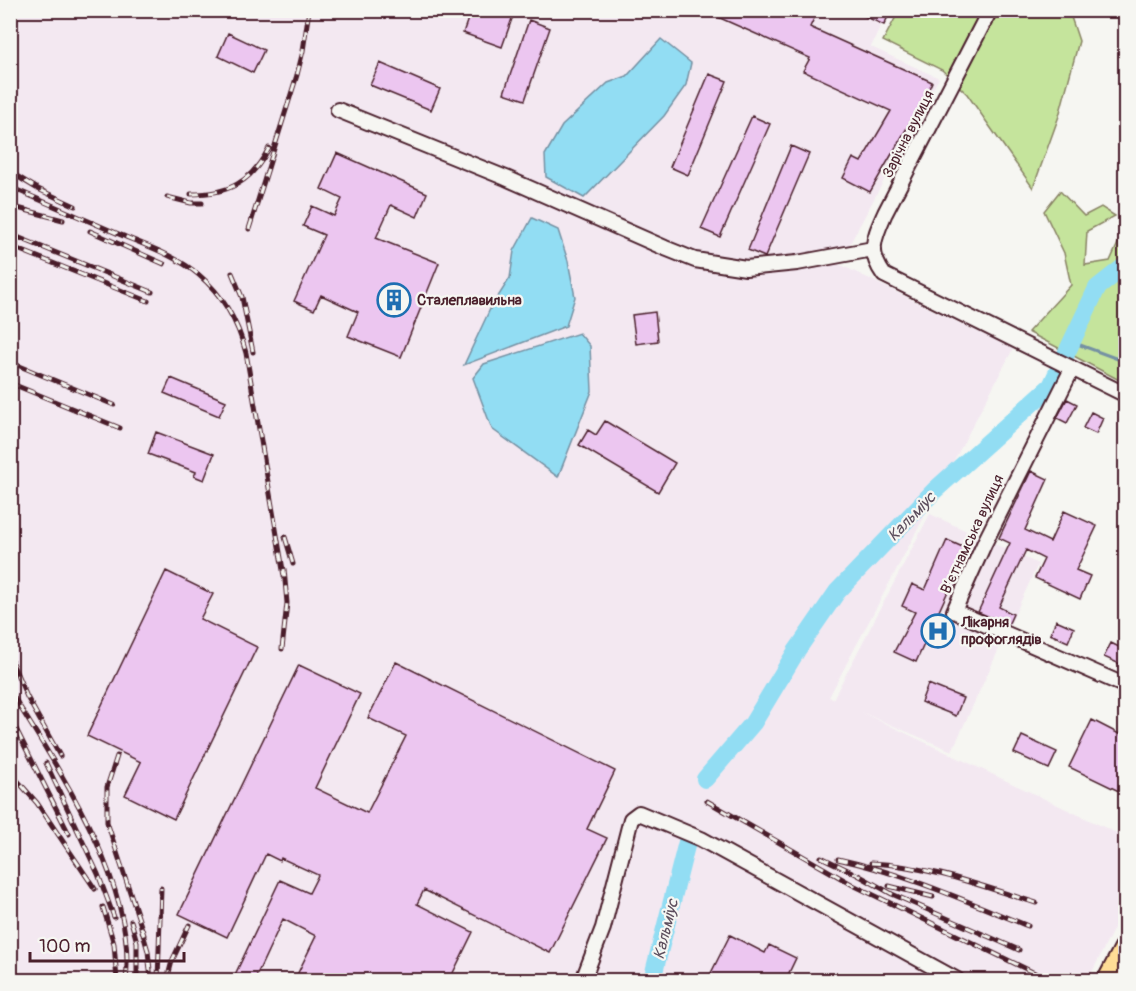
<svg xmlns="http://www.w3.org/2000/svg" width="1136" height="991" font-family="Pangolin,sans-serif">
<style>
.built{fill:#f3e8f1}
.green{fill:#c5e49c;stroke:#888264;stroke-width:1.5}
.water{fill:#92ddf3;stroke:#7591a3;stroke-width:1.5}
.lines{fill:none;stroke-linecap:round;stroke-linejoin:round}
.stream{stroke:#7591a3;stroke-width:3}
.river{stroke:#92ddf3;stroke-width:18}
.building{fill:#ecc6f0;stroke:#4a1f2b;stroke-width:1.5}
.minor-casing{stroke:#4a1f2b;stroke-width:18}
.major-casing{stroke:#4a1f2b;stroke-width:22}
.minor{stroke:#f6f6f2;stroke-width:14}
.major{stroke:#ffdd96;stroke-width:18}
.rail-casing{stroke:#4a1f2b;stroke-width:5}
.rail{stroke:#f6f6f2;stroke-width:3;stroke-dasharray:9;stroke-linecap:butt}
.labels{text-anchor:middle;stroke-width:4.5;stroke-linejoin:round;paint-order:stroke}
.street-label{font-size:15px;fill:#4a1f2b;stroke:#f6f6f2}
.poi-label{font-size:15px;font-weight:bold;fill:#4a1f2b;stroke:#f6f6f2;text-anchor:start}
.water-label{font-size:16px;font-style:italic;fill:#5c4e5d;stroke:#f6f6f2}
</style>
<rect width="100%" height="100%" fill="#f6f6f2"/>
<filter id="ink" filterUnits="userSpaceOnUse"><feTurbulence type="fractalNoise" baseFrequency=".0167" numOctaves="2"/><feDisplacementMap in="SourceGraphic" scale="12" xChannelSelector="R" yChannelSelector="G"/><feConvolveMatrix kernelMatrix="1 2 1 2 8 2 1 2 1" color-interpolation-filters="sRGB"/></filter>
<g filter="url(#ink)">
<path class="built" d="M10,11H888L871,47L939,78L839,264L1013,349L829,697L833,699L930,514L1038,564L952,751L861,712L1125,837V906L1088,980H11Z"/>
<path class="green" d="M899,11H1069L1079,41L1059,116L1033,188L967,94L942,70L883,41Z
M1060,191L1084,216L1101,207L1115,216L1087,231L1085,265L1110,261L1125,228V383L1028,332L1071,285L1064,253L1044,211Z"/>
<path class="water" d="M661,39L691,63L686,85L664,116L584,198L546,177L545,155L562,126L608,83L627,76Z
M532,218L558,230L568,261L575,297L566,326L464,365L490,309L510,278L514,251Z
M579,333L590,346L592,391L558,477L492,429L473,378L484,364Z"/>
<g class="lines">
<path class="stream" d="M1072,342L1126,362"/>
<path class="river" d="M705,779L753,723L797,650L837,592L935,490L1051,386L1097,288L1126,265
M652,980L687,842"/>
</g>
<path class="building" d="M471,10H509L514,13L502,47L463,33Z
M702,10H818L810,27L812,28L932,82L914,122L911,121L870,192L843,178L853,158L861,162L891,111L803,71L810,58Z
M851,10H891L884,25Z
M529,20L550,28L525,100L504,93Z
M228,33L264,50L253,73L218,56Z
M380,63L440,89L431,110L370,85Z
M709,74L727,81L688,175L670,167Z
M752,116L770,124L720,237L701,229Z
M791,146L809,154L765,257L748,250Z
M337,153L427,193L417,217L391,205L376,238L439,263L401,357L348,336L358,312L321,295L314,310L294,301L324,235L303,226L312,206L334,216L342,199L321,189Z
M655,312L658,341L636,344L632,315Z
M171,378L226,401L219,416L164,393Z
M1067,399L1077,404L1067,423L1057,418Z
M1091,412L1103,418L1096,434L1083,428Z
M605,421L675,463L658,492L579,445L588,430L596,435Z
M156,432L214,454L204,480L194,476L196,472L148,454Z
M1031,471L1048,479L1025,530L1050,542L1064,511L1097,526L1076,570L1090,576L1080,599L1035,578L1044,559L1026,550L999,607L1013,614L1008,625L978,612L1010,543L999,538Z
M947,540L967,549L916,662L894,652L915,612L902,606L912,584L925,590Z
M166,571L213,594L200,619L257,647L174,819L125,795L141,762L87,736Z
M1056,620L1074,628L1068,642L1050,634Z
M1111,643L1125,650V659L1122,665L1104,657Z
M396,662L615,771L587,829L607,838L550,953L424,890L417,904L473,932L449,981H294L316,936L283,919L254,981H232L280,880L309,893L318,875L281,858L280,861L266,854L227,937L179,914L299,665L360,694L315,788L367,813L406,736L368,718Z
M928,684L963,698L956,716L921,702Z
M1092,720L1125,737V794L1069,767Z
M1022,736L1057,752L1049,769L1014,753Z
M730,935L765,953L769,945L796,958L785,981H707Z"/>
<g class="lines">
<g class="minor-casing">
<path id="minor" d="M990,10L885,213C874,238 867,251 884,275L1126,395
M338,110L506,178L665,248L695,260L746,268L797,263L873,249
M1072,369L985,542L954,611L1126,686
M583,980L603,928L631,819L639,813L701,839L957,980"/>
</g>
<g class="major-casing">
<path id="major" d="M1107,980L1126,944"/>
</g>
<use href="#minor" class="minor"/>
<use href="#major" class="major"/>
<g class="rail-casing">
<path id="rail" d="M10,172L38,189L75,206
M10,187C47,203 84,219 121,235C147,246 177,256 199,275C223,295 238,323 246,353L284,576
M191,194C228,194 251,183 269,148
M167,197L191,203H202
M10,206L63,220
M249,229L297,75L303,51L309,10
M90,231L164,264
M10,234L152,292
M10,246L148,301
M232,273L242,297L253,352
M10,362L114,405
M10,383L120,428
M285,537L293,564
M282,649L287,603L284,569
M10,658L27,697L60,756
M10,691C59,770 137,885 126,980
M10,717L69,834
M117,756L107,787V822L144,935
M46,763L98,874L114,917
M10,772L37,803L95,889
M707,801L853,885L1049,980
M821,857L858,875L892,894L1019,950
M838,859C903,873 966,901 1028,926
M871,863C929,866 981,886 1036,903
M889,886L933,897
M103,907L114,944L117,980
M131,921L137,942V980
M141,927L148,951L151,980
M158,980L161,888
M167,980L172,961L189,925"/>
</g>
<use href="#rail" class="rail"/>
</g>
</g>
<defs>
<g id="building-ring" transform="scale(1.725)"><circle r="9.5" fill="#f6f6f2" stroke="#1f6fb2" stroke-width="1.5"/><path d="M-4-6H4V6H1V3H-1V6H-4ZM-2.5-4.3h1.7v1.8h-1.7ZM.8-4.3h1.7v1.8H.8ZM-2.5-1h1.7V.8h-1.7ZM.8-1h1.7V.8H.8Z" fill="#1f6fb2"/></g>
<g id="hospital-ring" transform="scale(1.725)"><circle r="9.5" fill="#f6f6f2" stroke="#1f6fb2" stroke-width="1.5"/><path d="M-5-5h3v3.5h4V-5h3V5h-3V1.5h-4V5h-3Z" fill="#1f6fb2"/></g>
</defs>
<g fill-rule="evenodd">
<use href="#building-ring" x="394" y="300"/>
<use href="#hospital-ring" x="938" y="631"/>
</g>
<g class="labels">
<g class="street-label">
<text transform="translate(908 134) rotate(-63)" y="5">Зарічна вулиця</text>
<text transform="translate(972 534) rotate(-65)" y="5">В’єтнамська вулиця</text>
</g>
<g class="poi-label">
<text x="417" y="305">Сталеплавильна</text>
<text x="961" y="627">Лікарня<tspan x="961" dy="17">профоглядів</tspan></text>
</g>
<g class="water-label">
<text transform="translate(911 516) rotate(-46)" y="6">Кальміус</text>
<text transform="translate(665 929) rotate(-76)" y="6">Кальміус</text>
</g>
</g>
<rect width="1136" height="991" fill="none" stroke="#f6f6f2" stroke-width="36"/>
<rect x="18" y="18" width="1100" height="955" fill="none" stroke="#4a1f2b" stroke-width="2" filter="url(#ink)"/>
<path d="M30 952v9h154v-9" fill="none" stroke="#4a1f2b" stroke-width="3"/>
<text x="39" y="952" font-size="18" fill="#4a1f2b" stroke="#f6f6f2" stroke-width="4.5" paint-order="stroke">100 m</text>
</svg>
